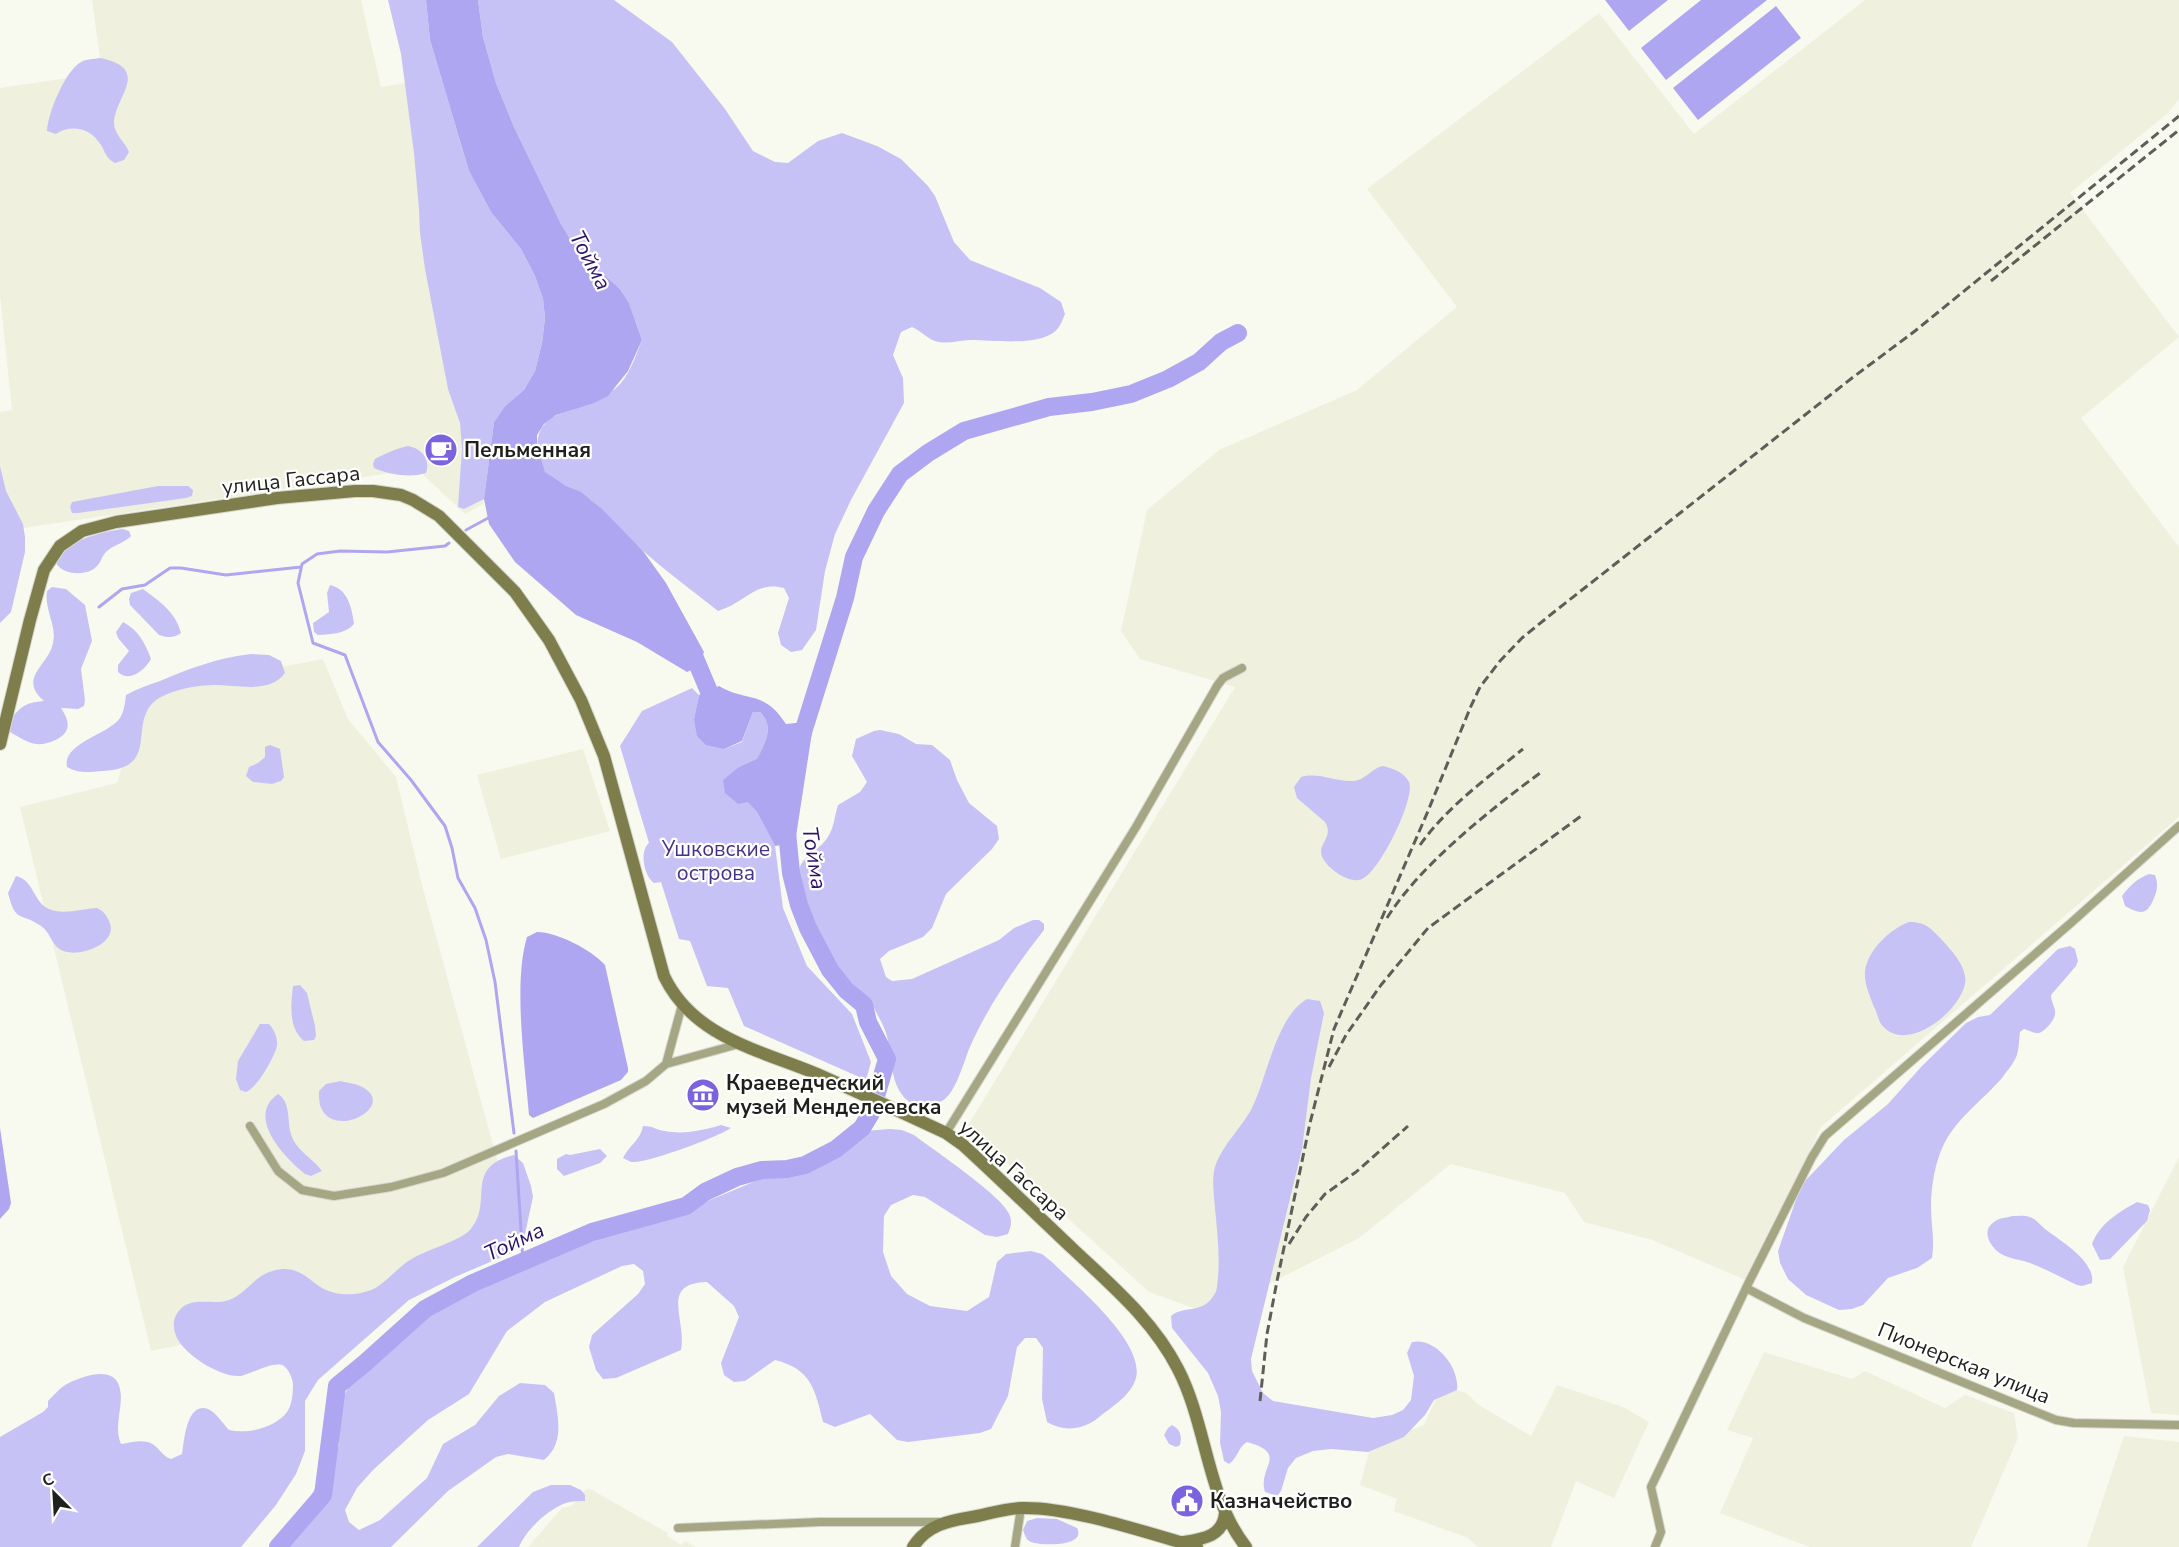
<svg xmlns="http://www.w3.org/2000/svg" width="2179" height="1547" font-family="'Nunito Sans',sans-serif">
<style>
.built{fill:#eff0de}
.green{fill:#c7c2f6}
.water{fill:#aea6f0}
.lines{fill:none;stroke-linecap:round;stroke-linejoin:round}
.stream{stroke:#aea6f0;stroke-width:3}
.river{stroke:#aea6f0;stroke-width:18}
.street-casing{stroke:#d6d7cd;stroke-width:10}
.secondary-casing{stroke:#d6d7cd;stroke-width:14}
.street{stroke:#a5a684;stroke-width:8}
.secondary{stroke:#7d7e4b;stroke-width:12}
.rail{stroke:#5e5e58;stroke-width:3;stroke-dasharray:9 4.5;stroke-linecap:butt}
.labels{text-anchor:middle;stroke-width:4.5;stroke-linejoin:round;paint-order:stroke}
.poi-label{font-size:21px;font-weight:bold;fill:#1f1f1b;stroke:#fff;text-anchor:start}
.street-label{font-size:21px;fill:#1f1f1b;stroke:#fff}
.park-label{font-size:21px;fill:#453287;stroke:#fff}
.water-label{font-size:22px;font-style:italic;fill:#2d1367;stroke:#fff}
</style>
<rect width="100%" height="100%" fill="#f9faef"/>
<path class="built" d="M92,0H361L381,87L417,81L488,482L483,504L465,514L417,469L4,531L0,494V412L12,410L0,295V88L102,73Z
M1865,0H2179V99L2167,114L2070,193L2179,337L2081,418L2179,547V817L1821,1127L1748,1281L1652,1240L1584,1222L1565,1193L1451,1164L1359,1238L1210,1314L1149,1292L967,1127L1235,687L1140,659L1121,631L1147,510L1219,450L1357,390L1457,307L1367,189L1599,13L1694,134Z
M323,659L348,719L396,777L422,885L514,1222L379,1303L151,1351L20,807L117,783L144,693Z
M583,749L610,831L501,859L477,775Z
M2179,1157V1415L2151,1413L2123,1267Z
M1764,1352L1852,1379L1865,1371L1945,1408L1965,1395L2014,1413L2018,1438L1971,1547H1810L1720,1513L1753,1438L1727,1430Z
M1442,1385L1466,1393L1479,1405L1531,1436L1557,1385L1623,1407L1649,1422L1614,1498L1576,1481L1551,1547H1478L1468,1538L1394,1511L1397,1499L1360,1485L1371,1445L1424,1425Z
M2124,1436L2179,1442V1547H2087Z
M590,1489L668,1533L667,1536L681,1545L685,1541L696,1547H528L562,1508L572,1506L585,1490Z"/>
<path class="green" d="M388,0H426L430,40L469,171L491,212L521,249L535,276L543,299L545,318L542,343L535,371L524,390L505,406L494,422L484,499L464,509L458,507L462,448L460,423L448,389L425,269L420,233L419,209L414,153L401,54Z
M478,0H614L672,42L725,109L753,151L775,162L788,163L818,141L842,133L877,146L901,159L928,186L935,196L954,242L970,260L1040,288L1061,302L1065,314C1062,321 1060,328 1053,333C1034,346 994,340 971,340C959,340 947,345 935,341C928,339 921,331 912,327L901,332L893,355L903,378L904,403L851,500L835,534L825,571L816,630L802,650L791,652L781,645L778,633L789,598L784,588C756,580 744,604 718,611C693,591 667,572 643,551C625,535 610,516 591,500C578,490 555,483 545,472C536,460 534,436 544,425C551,416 561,413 571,410C581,406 609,394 616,388C629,377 636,355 642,340L629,303L620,289L577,250L561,224L514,127L496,83L483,37Z
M100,58C153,69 114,97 114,123C114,134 125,142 129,152L124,160L115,163C103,156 106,150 98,141C88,127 69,125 56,134L47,131C48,113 65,71 81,62C86,59 94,59 100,58Z
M408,446C421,448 431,459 426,473C411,478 390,475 374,468L373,464L375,459C384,454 397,448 408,446Z
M0,466L6,491L23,524L25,537V552L11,612L0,623Z
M158,486H188L193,490L192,496L186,498L78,513H72L70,507L72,502Z
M123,529L129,531L131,536C124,543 114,545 107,551C102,555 101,563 96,567C86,577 60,575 55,561C67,540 101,532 123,529Z
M330,585C348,589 352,608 354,624C346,634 331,634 318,635L314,632L313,623L329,612L327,593Z
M52,587L66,589L85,605L92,641L81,669L85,700L84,706L78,709L61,708C72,724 70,735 51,742C46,743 42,745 37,744C27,743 19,737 10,732L8,726C16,709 25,702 44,701C17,678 49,665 53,643C57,625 44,610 47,591Z
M143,589C159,601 176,612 181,633C175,638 167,638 159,635L130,605L129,599L131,593Z
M123,622C138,630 145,642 151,659C145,670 130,683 118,672V665L129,651L118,638L116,632Z
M251,654L269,655L281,661L285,673C270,694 237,685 215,685C198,685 176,689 161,697C123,718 165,768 103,771C89,772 79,774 67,767C62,743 108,735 120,718C124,712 125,703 126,695C137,689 148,685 160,681C191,668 217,658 251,654Z
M692,688L699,695L694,719L724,749L742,742L753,712H760C775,727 765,743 757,760L739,767L748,801L757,812L775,846L783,908L807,966L852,1014L871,1062L866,1080L744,1026L728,988L707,986L690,941L679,939L661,882L654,883C644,876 639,851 649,843L620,746L642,711Z
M880,730L899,734L916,744L932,745L950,760L957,780L969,803L997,826L999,839L992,849L946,894L932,928L923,937L889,951L880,959L886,977L892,981L912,979L999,940L1014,928L1033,920H1039L1044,924V930C1015,967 988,1006 969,1049C964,1062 955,1094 942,1101C932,1106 918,1109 908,1101C888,1084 893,1054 886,1033C883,1024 878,1016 874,1008C864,991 846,980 834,964C823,948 800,901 798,882C796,854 819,854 829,835C834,827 835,814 838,805L860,792L867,782L852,756L856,739L874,731Z
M270,745L280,749L284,777L281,781L272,784L253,782L246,776L249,767L258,763L265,757V747Z
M1382,766C1392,768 1404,772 1409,782C1416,798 1379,873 1362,879C1351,884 1333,872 1326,863C1311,845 1336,840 1325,822L1297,798L1294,787L1301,777C1320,772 1334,782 1353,781C1366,780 1371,769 1382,766Z
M2149,874L2155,875C2158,883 2158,889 2154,898C2147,916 2140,914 2125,906L2122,896C2129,886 2138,878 2149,874Z
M16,876C34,880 33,902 49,909C62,915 82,909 97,908C103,911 106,914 109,921C121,945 73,961 58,948C51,942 49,931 41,926C19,911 16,924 8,893Z
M1909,922C1927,922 1931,929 1943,941C1951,950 1963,963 1965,976C1971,1003 1907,1059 1881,1024C1878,1019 1877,1012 1874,1007C1870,996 1864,984 1865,971C1868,950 1890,929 1909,922Z
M2070,946L2075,949L2078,961L2076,966L2051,995C2051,1002 2056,1008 2055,1014C2055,1020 2044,1032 2039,1033C2034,1034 2029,1030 2024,1029L2020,1032C2019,1039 2019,1048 2017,1055C2014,1063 2007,1071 2002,1078C1983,1100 1957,1118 1944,1144C1935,1162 1931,1187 1931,1207C1931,1224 1935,1241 1932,1258L1917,1268L1888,1278L1863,1305L1852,1309L1839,1310L1806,1295L1788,1279L1780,1263L1778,1251L1797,1197L1805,1181L1844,1140L1888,1104L1921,1067L1966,1023L1978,1017L1990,1015L2058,949Z
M300,985L307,993L315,1026L316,1036L314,1040L304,1041C288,1028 291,1004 293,986Z
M1307,999L1320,1001L1324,1013L1311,1078L1302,1149L1251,1359L1252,1371L1263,1393L1273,1401L1373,1418L1392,1415L1403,1410L1411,1400L1414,1376L1407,1353L1412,1342C1436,1337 1460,1368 1457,1390L1434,1400L1425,1415L1404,1437L1368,1452L1331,1449L1313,1451L1296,1458L1288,1468L1281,1491L1277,1496L1265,1492C1257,1467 1290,1454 1247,1442C1238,1447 1238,1458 1229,1464L1224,1461L1220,1443L1221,1412L1218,1396L1208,1373L1172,1328L1171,1316C1183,1305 1202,1315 1214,1295C1218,1290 1217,1283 1218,1277C1220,1254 1217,1231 1215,1208C1214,1196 1212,1183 1214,1171C1219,1148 1241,1129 1252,1108C1267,1078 1276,1017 1307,999Z
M260,1024H269C274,1029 278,1038 277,1046C274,1058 257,1088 246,1092L240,1090L236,1079L238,1061Z
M341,1081C347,1083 354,1083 360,1086C401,1104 332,1143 320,1105C319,1101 319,1095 319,1091L326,1084Z
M278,1094C291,1102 287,1121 291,1134C296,1151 312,1157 322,1171L311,1176L305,1174C285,1158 245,1117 278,1094Z
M721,1125L731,1128C718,1137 646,1164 631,1162C631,1162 623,1158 623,1158C629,1145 641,1140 643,1126C655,1126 655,1130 665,1131C684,1135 704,1130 721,1125Z
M890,1129L902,1130L914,1135C934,1150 999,1194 1008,1212C1013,1220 1011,1226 1008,1234L997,1237L985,1235L925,1197L913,1195L891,1205L884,1216L883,1252L891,1276L907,1294L930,1306L967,1311L989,1297L997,1262L1006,1254L1031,1251L1042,1254L1052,1262C1076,1286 1145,1342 1136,1378C1131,1396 1111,1407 1098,1418C1083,1430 1063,1432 1047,1422L1042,1399L1043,1348L1036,1338H1025L1017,1347L1008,1396L991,1429L980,1433L908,1442L897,1440L870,1414L835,1427L823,1422C815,1389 811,1369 775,1360L745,1381L734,1382L724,1375L721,1363L739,1317L734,1306L707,1282C659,1283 687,1320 681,1350L616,1378L603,1379L596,1370L589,1347L592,1335L638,1294L645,1284L643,1271L634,1264L622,1266L545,1302L507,1331L469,1394L428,1420L373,1470L357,1488L345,1510L349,1522L359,1530L380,1520L427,1478L443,1444L475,1425L499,1396L520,1383L545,1385L554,1393C558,1417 565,1443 544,1460L508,1454L496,1457L448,1491L391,1547H269L300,1516L339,1445L338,1408L349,1386L423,1317L570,1241L618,1226L660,1221L765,1177L802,1173L826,1162L865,1131Z
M600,1149L607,1156L600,1163L564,1176L557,1169V1159L566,1154L570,1155Z
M514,1155L523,1163L531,1186L533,1197L525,1234L519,1244L511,1253L455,1277L409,1300L318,1380L305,1401V1451L296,1474L276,1505L241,1547H0V1437L43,1412L48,1407V1401C53,1396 59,1389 65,1385C80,1377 115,1363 120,1389C124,1407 113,1425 121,1444C129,1443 139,1440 147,1442C157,1443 161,1456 171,1459L182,1454C184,1443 186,1401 208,1409C216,1412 223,1424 229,1430C248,1434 275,1428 287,1412C292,1405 293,1393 293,1385C293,1379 289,1370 284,1366C275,1360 251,1374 241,1376C221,1378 185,1355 177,1338C173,1329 172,1320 178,1312C190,1295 213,1306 229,1300C250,1292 255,1271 283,1269C300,1268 309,1280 322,1288C336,1296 356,1296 371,1290C383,1286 398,1267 410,1260C425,1250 460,1241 470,1230C495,1202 462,1168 514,1155Z
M2137,1202L2148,1205L2150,1210L2147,1221L2110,1259L2100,1260L2092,1244C2100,1223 2119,1212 2137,1202Z
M2012,1216C2017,1216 2025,1215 2030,1217C2036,1219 2040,1225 2045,1229C2059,1240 2096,1261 2092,1283L2082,1286L2077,1285C2062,1278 2046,1269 2030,1263C2022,1260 2011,1259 2003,1255C1991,1249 1980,1231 1994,1222C1998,1218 2006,1218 2012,1216Z
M1172,1425C1181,1430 1182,1436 1180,1445L1176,1447L1169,1444L1164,1435L1168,1428Z
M551,1485H570L581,1490L585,1495V1501C579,1501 572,1501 566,1503C548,1509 526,1530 519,1547H477L533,1492Z
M1037,1518L1057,1519L1077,1528C1087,1547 1042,1546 1031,1542C1026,1540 1025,1535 1023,1530L1027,1521Z"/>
<path class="water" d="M426,0H478L483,37L496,83L514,127L561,224L577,250L620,289L629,303L642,340L628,371L608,396L594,403L556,415L544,424L537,435V447L545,472L566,486L581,492L602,509L643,551L666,583L704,652L698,667L687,672L637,642L576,615L515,562L489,524L484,499L494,422L505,406L524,390L535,371L542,343L545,318L543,299L535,276L521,249L491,212L469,171L430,40Z
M1605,0H1668L1629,31Z
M1701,0H1767L1666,80L1641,48Z
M1776,6L1801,38L1698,120L1673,88Z
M719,686C748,703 763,689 786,724L805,722L813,726L795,843L775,846L757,812L748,802L738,804L725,793L723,780L739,767L757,759C765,743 775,727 760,712H753L742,741L724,749L706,745L697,736L694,719L699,695Z
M537,932C557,932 592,950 605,965L628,1068V1072L621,1080L533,1118L529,1115C525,1065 513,983 527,937Z
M0,1128L11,1203L9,1209L0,1219Z"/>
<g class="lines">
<path class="stream" d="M466,530L490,517
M449,543L445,546L387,552L340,551L317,554L302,564L298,583L313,643L345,655L378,742L411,780L445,826L452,848L458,878L475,908L486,940L495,982L514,1133
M99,607L122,589L145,585L170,568H181L226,575L301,567
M516,1151L523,1262"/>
<path class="river" d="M688,647L692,651L713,701H725
M799,745L845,598L854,557L876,511L900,474L928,453L964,431L1049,407L1092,402L1131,394L1168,379L1199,362L1221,342L1238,333
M278,1547L323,1495L337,1386L365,1363L425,1309L473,1283L592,1232L686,1206L705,1192L737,1177L762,1170L787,1169L805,1165L836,1149L862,1128L871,1113L887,1059L868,1022L864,1005L846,990L830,970L808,928L799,905L791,873L786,821"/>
<g class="street-casing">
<path id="street" d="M666,1064L682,1005
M250,1126L278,1171L302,1190L334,1196L391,1187L443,1173L604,1104L646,1081L666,1064L739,1044
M946,1133L1136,827L1217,686L1223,678L1242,668
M1746,1288L1804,1318L2056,1420L2074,1423L2179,1425
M678,1528L820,1522H942
M1015,1547L1021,1508
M1655,1547L1661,1532L1651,1487L1749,1282L1812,1157L1825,1136L2072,922L2179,826"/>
</g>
<g class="secondary-casing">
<path id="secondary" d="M0,744L30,620L44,570L60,546L82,531L116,522L277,498L355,491H373L401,495L413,500L439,516L515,592L549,640L581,700L604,756L664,976C693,1037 759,1050 817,1074C860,1093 903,1113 946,1133L963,1145C1000,1179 1036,1214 1073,1249C1112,1286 1153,1320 1178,1369C1207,1425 1207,1498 1246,1547
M1184,1542C1204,1539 1223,1536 1225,1513
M913,1547C927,1525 948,1521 972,1517C988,1514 1006,1508 1022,1508C1072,1507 1147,1533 1197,1547"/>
</g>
<use href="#street" class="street"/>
<use href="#secondary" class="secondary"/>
<path class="rail" d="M1991,281L2179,130
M1420,845C1448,806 1486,779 1523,749
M1387,918C1420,865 1490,810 1540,773
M1329,1067L1346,1035L1381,985L1428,928L1581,816
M1289,1244L1306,1217L1325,1194L1356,1172L1408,1126
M1260,1401L1267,1334L1277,1281L1310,1123L1334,1029L1428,811L1471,706L1480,687L1500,661L1522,638L1554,612L1852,378L1915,331L2179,116"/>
</g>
<defs>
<g id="cafe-disc" transform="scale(1.725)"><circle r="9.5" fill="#7c63de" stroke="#fff"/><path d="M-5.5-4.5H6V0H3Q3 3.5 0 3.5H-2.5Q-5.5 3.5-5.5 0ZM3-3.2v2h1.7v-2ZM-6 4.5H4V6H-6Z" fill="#fff"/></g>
<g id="museum-disc" transform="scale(1.725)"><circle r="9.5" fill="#7c63de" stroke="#fff"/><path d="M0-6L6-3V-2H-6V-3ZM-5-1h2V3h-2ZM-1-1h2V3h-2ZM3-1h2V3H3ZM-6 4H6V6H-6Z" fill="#fff"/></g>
<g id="civic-disc" transform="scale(1.725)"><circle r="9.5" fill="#7c63de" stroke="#fff"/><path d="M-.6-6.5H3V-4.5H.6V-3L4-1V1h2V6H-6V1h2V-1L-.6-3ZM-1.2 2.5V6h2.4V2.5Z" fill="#fff"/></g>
</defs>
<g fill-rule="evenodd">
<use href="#cafe-disc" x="441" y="450"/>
<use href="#museum-disc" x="703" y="1095"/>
<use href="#civic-disc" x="1187" y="1501"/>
</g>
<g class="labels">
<g class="poi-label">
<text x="464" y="457">Пельменная</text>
<text x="726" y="1090">Краеведческий<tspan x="726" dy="24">музей Менделеевска</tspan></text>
<text x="1210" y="1508">Казначейство</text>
</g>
<g class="street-label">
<text transform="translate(291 480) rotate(-6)" y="7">улица Гассара</text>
<text transform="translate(1014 1170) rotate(42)" y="7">улица Гассара</text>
<text transform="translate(1964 1363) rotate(22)" y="7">Пионерская улица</text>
</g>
<g class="park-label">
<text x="716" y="856">Ушковские<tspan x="716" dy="24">острова</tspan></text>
</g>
<g class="water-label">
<text transform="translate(591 260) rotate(62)" y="8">Тойма</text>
<text transform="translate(815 858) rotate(81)" y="8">Тойма</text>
<text transform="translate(514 1241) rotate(-25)" y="8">Тойма</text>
</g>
</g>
<g transform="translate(54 1493) rotate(336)" stroke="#ffffff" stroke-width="4.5" paint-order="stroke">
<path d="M0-4.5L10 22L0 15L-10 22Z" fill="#1f1f1b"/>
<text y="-9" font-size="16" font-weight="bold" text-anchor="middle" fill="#1f1f1b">С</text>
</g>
</svg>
